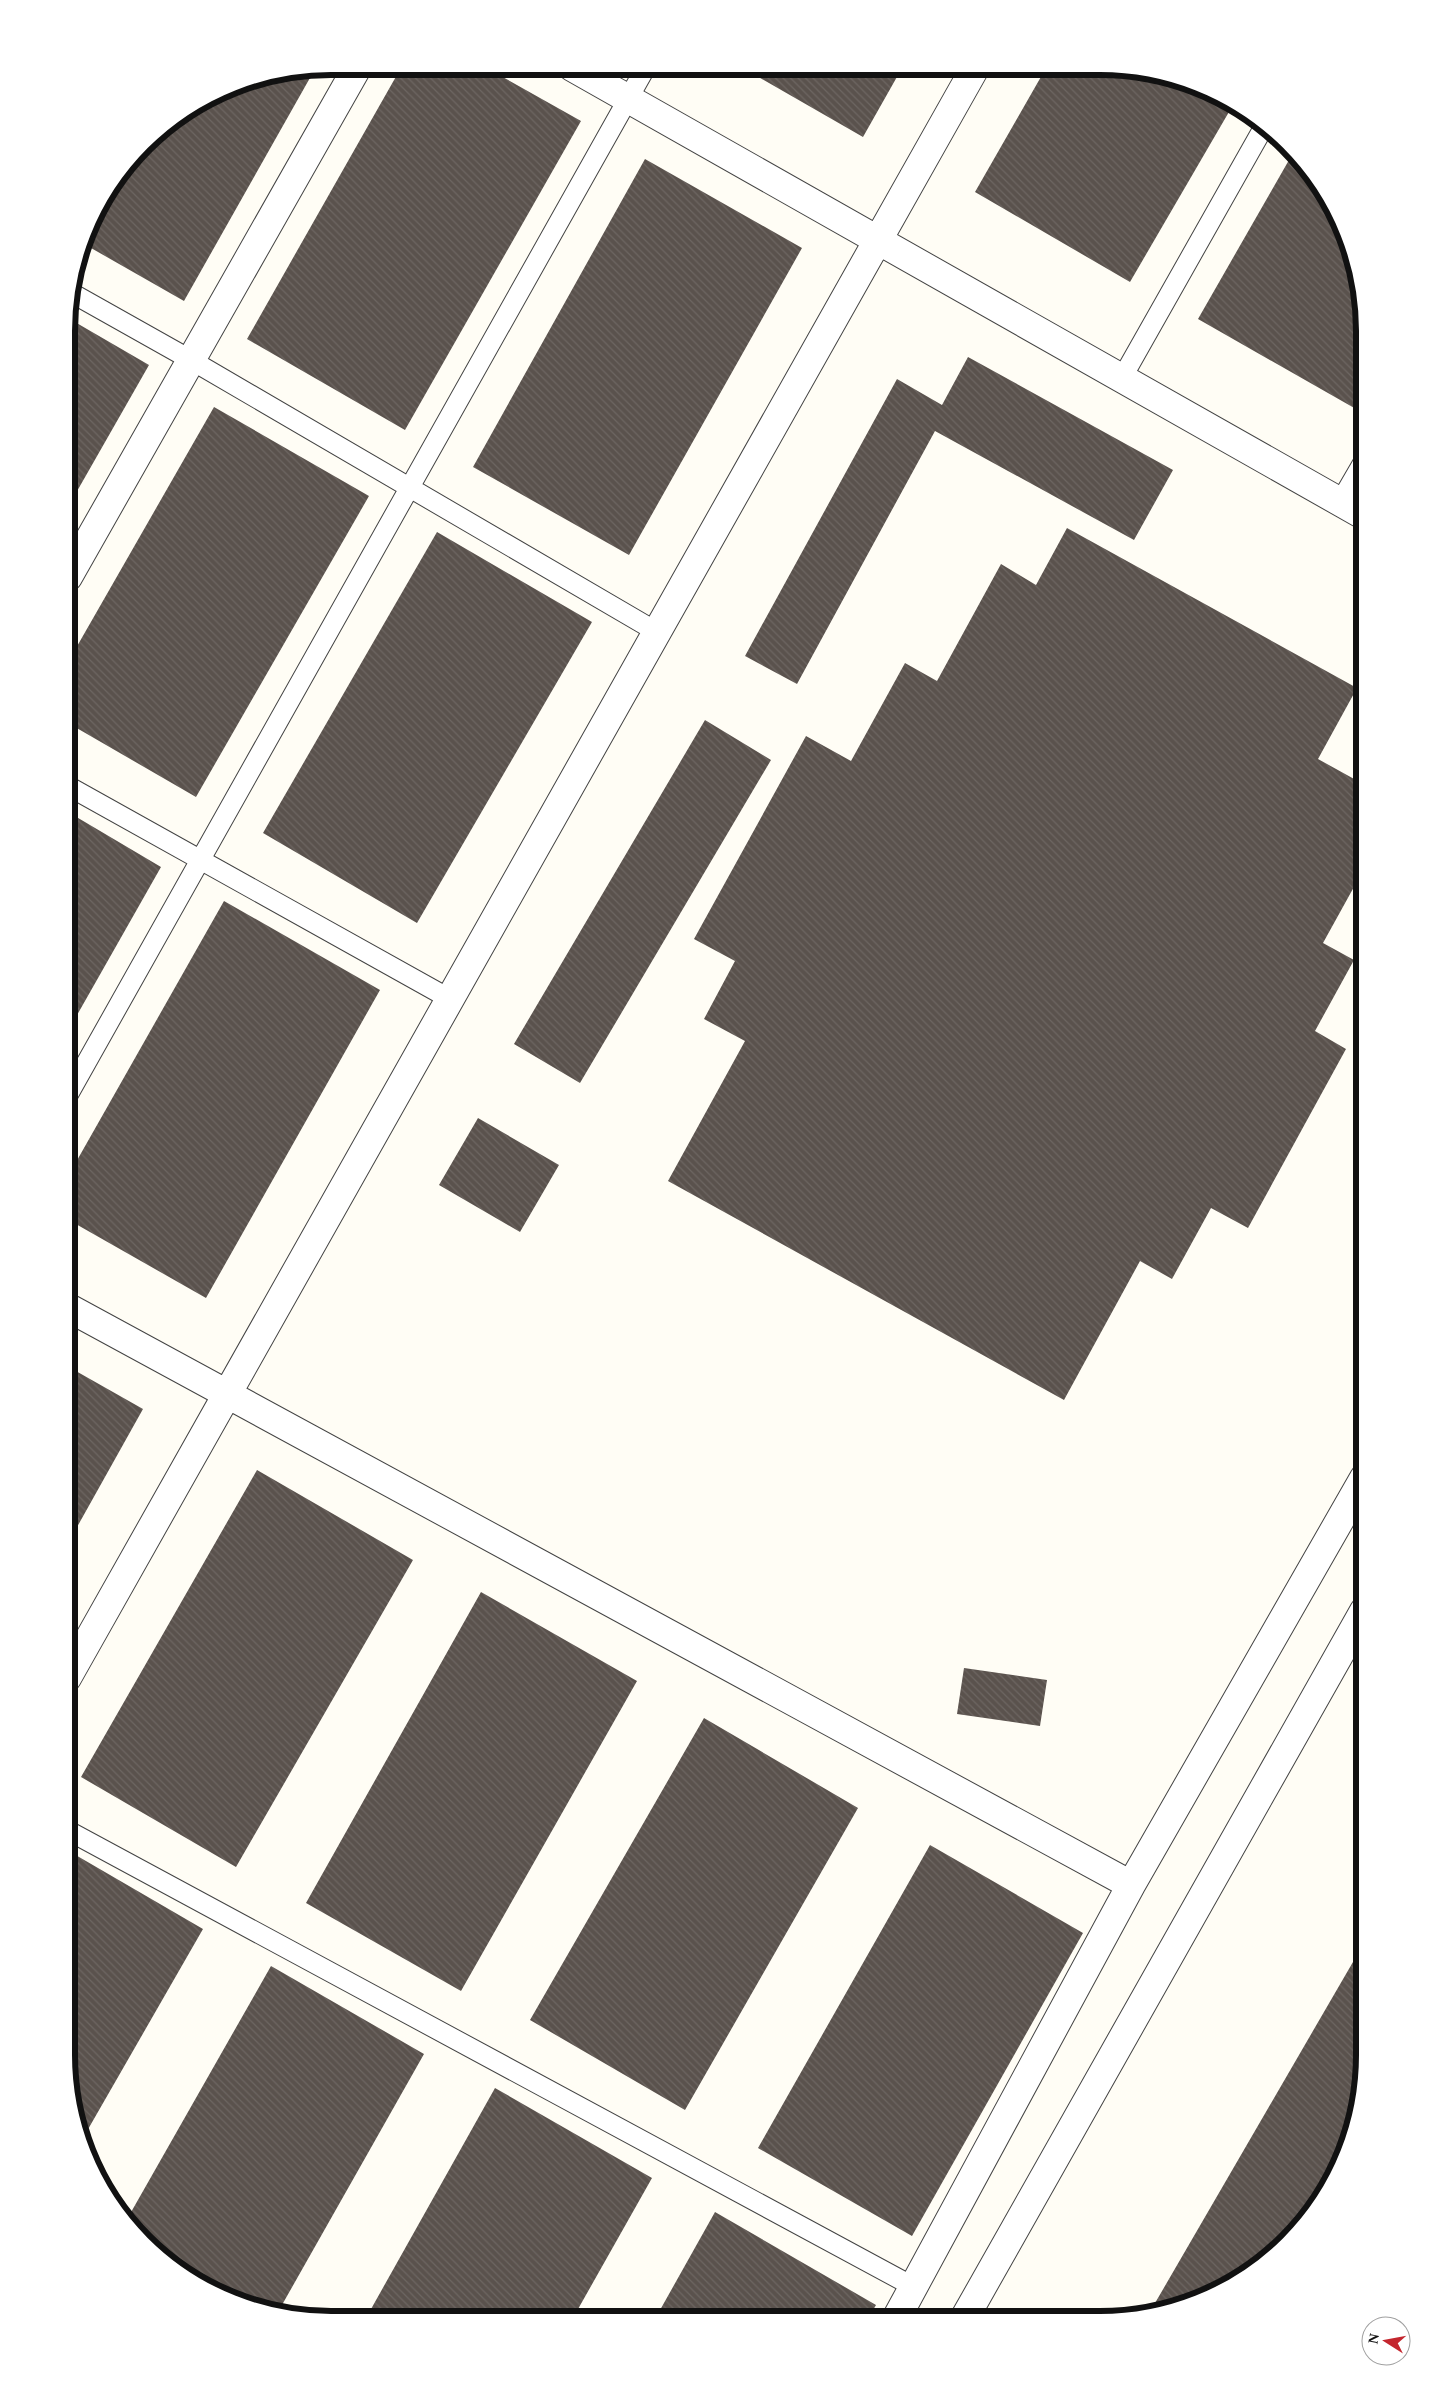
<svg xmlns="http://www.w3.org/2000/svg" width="1431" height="2386" font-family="Georgia,serif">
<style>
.building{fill:url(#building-back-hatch)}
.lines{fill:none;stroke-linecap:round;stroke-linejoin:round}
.service-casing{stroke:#444;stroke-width:21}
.pedestrian-casing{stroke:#444;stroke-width:30}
.minor-casing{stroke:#444;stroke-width:30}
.service{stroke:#fff;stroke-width:19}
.pedestrian{stroke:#fff;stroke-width:28}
.minor{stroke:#fff;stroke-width:28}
.rim{fill:none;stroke:#111;stroke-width:6}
</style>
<defs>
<pattern id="building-back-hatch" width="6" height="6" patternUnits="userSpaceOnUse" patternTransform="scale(1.25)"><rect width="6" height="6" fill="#5a524d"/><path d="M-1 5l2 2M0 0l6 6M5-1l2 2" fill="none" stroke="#6d6662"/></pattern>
</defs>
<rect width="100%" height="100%" fill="#fffdf5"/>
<path class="building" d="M402,66L485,67L581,121L405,430L247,339Z
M741,67L902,68L863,137Z
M1046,68L1135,69L1201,87L1233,105L1130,282L975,192Z
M315,69L184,301L84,244L94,214L156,132L230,86Z
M1293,153L1310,170L1345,230L1365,331V393L1356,409L1198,319Z
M645,159L802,248L629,555L473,467Z
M68,318L149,365L68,507Z
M968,357L1173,470L1134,540L935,431L797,684L745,656L897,379L942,405Z
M214,407L369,496L196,797L68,723V662Z
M1067,528L1357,688L1318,759L1365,785V867L1323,943L1354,960L1315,1031L1346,1049L1248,1228L1211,1208L1172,1279L1140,1261L1064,1400L668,1181L745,1041L704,1019L735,961L694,939L806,736L851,761L905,663L937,681L1001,564L1036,585Z
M437,532L592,622L417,923L263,833Z
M1365,651V677H1364L1356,654Z
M705,720L771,760L580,1083L514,1044Z
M68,812L161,867L68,1031Z
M224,901L380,990L206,1298L67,1219V1178Z
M478,1118L559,1165L520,1232L439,1185Z
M67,1366L143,1409L67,1545Z
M257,1470L413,1560L236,1867L81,1777Z
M481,1592L637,1681L461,1991L306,1903Z
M964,1668L1047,1680L1040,1726L957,1714Z
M704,1718L858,1808L685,2110L530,2020Z
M930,1845L1083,1933L912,2236L758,2148Z
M67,1850L203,1929L83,2138L66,2055Z
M1364,1943V2072L1345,2156L1310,2216L1261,2265L1201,2300L1151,2310Z
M271,1966L424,2054L278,2312L230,2300L170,2265L126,2221Z
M495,2088L652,2178L573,2318H366Z
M715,2212L876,2305L868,2319H655Z"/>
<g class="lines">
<g class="service-casing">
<path id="service" d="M70,292L191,360L657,632
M1122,378L1265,125
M1340,502L1365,459
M68,786L450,999
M67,1097L646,67
M67,1830L914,2287"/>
</g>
<g class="pedestrian-casing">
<path id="pedestrian" d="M68,577L358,66"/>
</g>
<g class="minor-casing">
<path id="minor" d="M572,67L1365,516
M67,1307L1131,1885
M67,1678L975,68
M896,2319L1131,1885L1364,1478
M964,2319L1364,1611"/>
</g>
<use href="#service" class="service"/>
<use href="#pedestrian" class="pedestrian"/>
<use href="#minor" class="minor"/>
</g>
<path d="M0 0H1431V2386H0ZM331 75H1100A256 256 0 0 1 1356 331V2055A256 256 0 0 1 1100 2311H331A256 256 0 0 1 75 2055V331A256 256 0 0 1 331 75Z" fill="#fff" fill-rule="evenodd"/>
<path class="rim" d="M331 75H1100A256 256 0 0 1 1356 331V2055A256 256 0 0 1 1100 2311H331A256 256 0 0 1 75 2055V331A256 256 0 0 1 331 75Z"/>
<g transform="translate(1386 2341) rotate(281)"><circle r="24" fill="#ffffff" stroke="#a0a0a0"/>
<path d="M0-4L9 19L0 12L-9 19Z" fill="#c4262e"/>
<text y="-8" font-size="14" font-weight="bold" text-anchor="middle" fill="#111111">N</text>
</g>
</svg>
